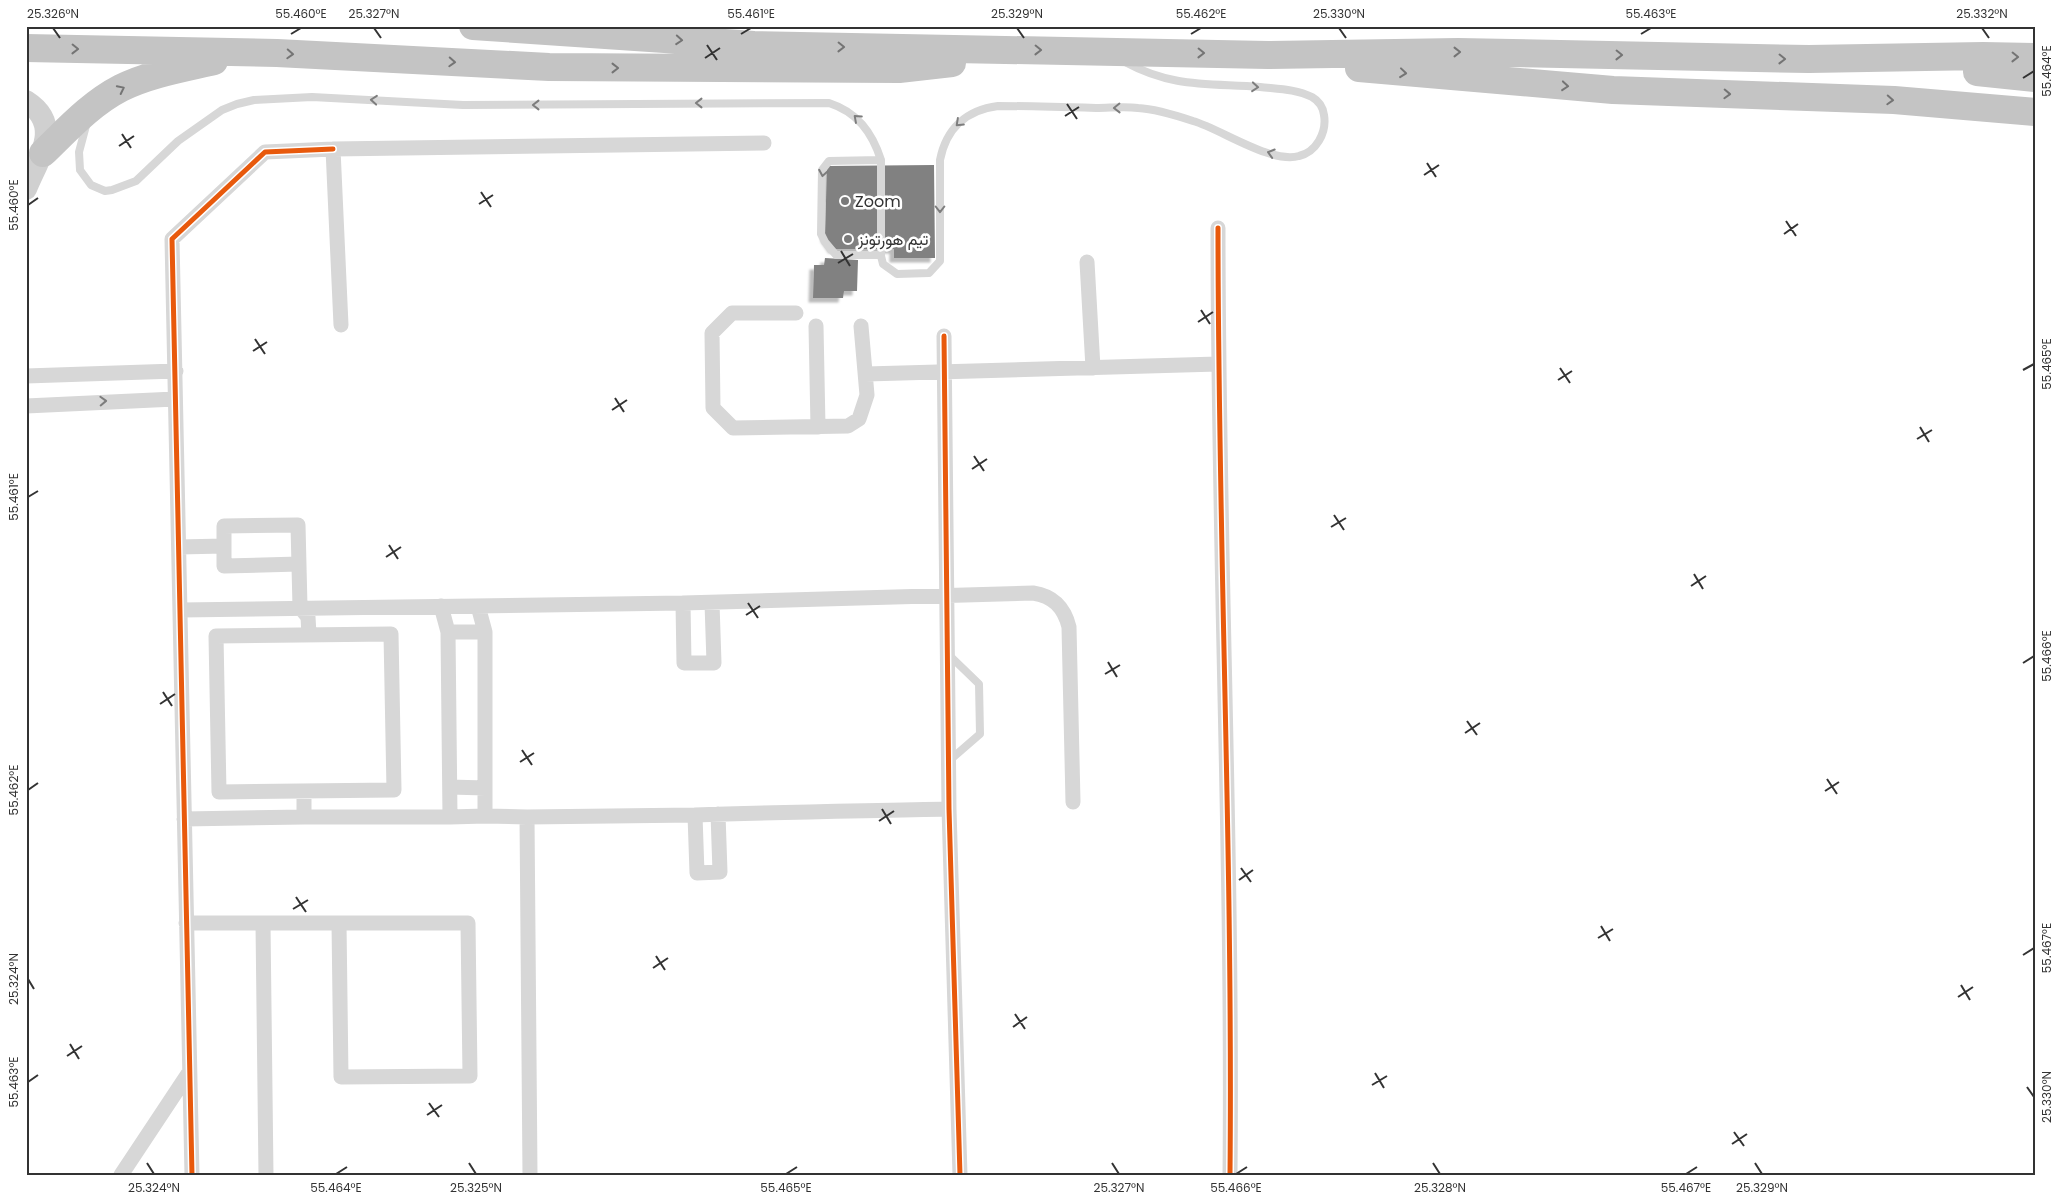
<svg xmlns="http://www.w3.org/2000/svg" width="2061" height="1201" font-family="Poppins,Vazirmatn,sans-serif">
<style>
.building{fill:#818181;filter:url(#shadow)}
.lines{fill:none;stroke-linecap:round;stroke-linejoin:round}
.lane{stroke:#d7d7d7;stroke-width:8}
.street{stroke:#d7d7d7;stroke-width:15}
.secondary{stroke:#d0d0d0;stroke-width:22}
.highway{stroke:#c4c4c4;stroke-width:28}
.cycleway-casing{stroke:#fff;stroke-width:8}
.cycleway{stroke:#e8590c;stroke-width:5}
.oneway{stroke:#747474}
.oneway2{stroke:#7d7d7d}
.ticks{fill:none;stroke:#333;stroke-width:2}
.poi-dot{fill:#7a7a7a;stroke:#fff;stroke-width:2}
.labels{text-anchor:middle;stroke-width:5;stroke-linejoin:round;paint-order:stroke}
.poi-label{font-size:16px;fill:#333;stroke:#fff;text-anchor:start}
.neatline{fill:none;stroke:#333;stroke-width:2}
.ticks-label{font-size:12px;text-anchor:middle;fill:#333}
</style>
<defs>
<filter id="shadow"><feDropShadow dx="-4.5" dy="4.5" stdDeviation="1" flood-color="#0004"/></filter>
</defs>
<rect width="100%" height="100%" fill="#fff"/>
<path class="building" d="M934,165L935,258H894V249H833L825,237L827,166Z
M825,258L858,260L857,291H844L843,298H813L814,265H824Z"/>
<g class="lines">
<path class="lane" d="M87,122L79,152L80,170L91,185L105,191L112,190L136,181L178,141L222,110L237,104L254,100L312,97L463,105L829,103C857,112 872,132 881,160V256L883,264L897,274L929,273L940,261V160C946,129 966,110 998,106C1030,106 1063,107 1096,108C1110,108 1124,106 1138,108C1156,109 1175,115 1193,121C1221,129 1271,164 1299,156C1316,152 1327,133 1324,115C1323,107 1319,101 1312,97C1296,89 1278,89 1260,87C1208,83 1173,88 1125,62
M881,160L829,161L822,170L821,234L825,242L836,255H881
M948,654L979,684L980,734L950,760"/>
<path class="street" d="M1218,228C1218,544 1233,859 1230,1175
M1087,262L1093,368
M796,313H732L712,333L713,408L733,428L848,426L859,419L867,395L861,326
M341,325L333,149L764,143
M816,326L818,427
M944,336L949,809L960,1175
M866,374L1218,364
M26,376L176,371
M26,406L175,399
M179,547L224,546
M299,564L224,566V526L298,525L300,607L308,617L309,635
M712,603L714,663H684L683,603L1033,593C1053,596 1064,607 1069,627L1073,802
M441,606L448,632H485
M478,606L485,632V816L527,817L530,1175
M181,610L683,603
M448,632L450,817L485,816
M391,634L394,790L219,792L216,636Z
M450,787L485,788
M718,814L720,872L697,873L695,815C779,812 864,811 949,809
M304,817H450
M527,817L695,815
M184,819L304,817V791
M186,923H339
M339,923H468L470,1076L341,1077Z
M263,924L266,1175
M121,1175L188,1074
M192,1175L172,239L265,152L333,149"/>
<path class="secondary" d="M26,101C64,125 38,159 26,189"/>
<path class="highway" d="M473,26L754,45L1268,55L1458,52L1809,59L1983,56L2035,57
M26,48L277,53L549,67L899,69L952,63
M1359,68L1613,90L1894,100L2035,112
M1977,72L2035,78
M43,153C67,130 90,104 121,88C149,74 184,68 214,61"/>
<g class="cycleway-casing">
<path id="cycleway" d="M1218,228C1218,544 1233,859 1230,1175
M944,336L949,809L960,1175
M192,1175L172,239L265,152L333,149"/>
</g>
<use href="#cycleway" class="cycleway"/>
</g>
<defs><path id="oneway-chevron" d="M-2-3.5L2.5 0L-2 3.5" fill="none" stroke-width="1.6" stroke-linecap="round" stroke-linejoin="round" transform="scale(1.25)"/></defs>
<g class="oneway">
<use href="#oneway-chevron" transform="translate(679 40) rotate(4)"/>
<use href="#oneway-chevron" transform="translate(841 47) rotate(1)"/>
<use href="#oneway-chevron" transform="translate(75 49) rotate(1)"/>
<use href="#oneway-chevron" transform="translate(1038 50) rotate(1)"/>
<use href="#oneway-chevron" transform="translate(1457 52)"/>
<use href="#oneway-chevron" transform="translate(1201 53) rotate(1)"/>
<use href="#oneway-chevron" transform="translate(290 54) rotate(3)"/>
<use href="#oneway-chevron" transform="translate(1619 55) rotate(1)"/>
<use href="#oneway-chevron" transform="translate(2015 57) rotate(1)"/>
<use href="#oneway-chevron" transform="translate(1782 59) rotate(1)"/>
<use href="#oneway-chevron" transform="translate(452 62) rotate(3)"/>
<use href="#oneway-chevron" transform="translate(615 68)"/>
<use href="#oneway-chevron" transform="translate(1403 73) rotate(6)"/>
<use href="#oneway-chevron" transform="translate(1565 86) rotate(5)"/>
<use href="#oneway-chevron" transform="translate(121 89) rotate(-26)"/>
<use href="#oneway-chevron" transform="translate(1727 94) rotate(2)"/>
<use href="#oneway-chevron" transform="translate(1890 100) rotate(3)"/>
</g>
<g class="oneway2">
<use href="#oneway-chevron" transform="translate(1255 87) rotate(5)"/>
<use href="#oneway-chevron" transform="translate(374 100) rotate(-175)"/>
<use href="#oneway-chevron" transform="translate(699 103) rotate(180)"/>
<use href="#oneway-chevron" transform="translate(536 105) rotate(180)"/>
<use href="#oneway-chevron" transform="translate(1117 108) rotate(179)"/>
<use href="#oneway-chevron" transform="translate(857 118) rotate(-138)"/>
<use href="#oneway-chevron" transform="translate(959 123) rotate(137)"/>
<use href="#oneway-chevron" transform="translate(1271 153) rotate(-163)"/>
<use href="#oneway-chevron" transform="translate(823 173) rotate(100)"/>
<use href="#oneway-chevron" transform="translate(940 209) rotate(90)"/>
<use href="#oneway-chevron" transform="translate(103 401) rotate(-2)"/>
</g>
<path class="ticks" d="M53,28L60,38M374,28L381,38M1017,28L1024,38M1339,28L1346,38M1982,28L1989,38M291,34L301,28M741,34L751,28M1191,34L1201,28M1641,34L1651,28M707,45L717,60M705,58L720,48M2023,78L2034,71M1067,104L1077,119M1065,116L1079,107M122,134L131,148M119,146L134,136M1427,163L1436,177M1424,175L1439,165M481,192L491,207M479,204L493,195M28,205L38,198M1786,221L1796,236M1784,234L1798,224M841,251L850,266M838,263L853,254M1201,310L1210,324M1198,322L1213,312M255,339L265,354M253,351L267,342M1560,368L1570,383M2023,370L2034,364M1558,380L1572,371M615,398L624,412M612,410L627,400M1920,427L1929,442M1917,439L1932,430M974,456L984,471M972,469L987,459M28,497L38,491M1334,515L1344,530M1331,527L1346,518M389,545L398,559M386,557L401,547M1694,574L1703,589M1691,586L1706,576M748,603L758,618M746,615L760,606M1108,662L1117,677M2023,663L2034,656M1105,674L1120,665M163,692L172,706M160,704L175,694M1467,721L1477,735M1465,733L1480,723M522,750L532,765M520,762L534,753M1827,779L1837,794M28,790L38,783M1825,791L1839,782M882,809L891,824M879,821L894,811M1241,868L1251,882M1239,880L1253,870M296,897L306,912M293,909L308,900M1601,926L1610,941M1598,938L1613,929M2023,955L2034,948M656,956L665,970M653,968L668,958M28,979L34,989M1961,985L1970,1000M1958,997L1973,987M1015,1014L1025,1029M1013,1027L1027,1017M70,1044L79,1059M67,1056L82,1046M1375,1073L1384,1088M28,1082L38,1075M1372,1085L1387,1076M2027,1087L2034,1097M429,1103L439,1117M427,1115L442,1105M1734,1132L1744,1146M1732,1144L1747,1134M147,1163L154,1174M469,1163L476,1174M1112,1163L1119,1174M1433,1163L1440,1174M1755,1163L1762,1174M336,1174L347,1167M786,1174L797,1167M1236,1174L1247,1167M1686,1174L1697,1167"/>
<g class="poi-dot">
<circle cx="845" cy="201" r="5"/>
<circle cx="848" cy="239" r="5"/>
</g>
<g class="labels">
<g class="poi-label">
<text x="855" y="207">Zoom</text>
<text x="858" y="245">تيم هورتونز</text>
</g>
</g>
<rect width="2061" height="1201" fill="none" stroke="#ffffff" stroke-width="55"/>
<rect x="28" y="28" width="2006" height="1146" class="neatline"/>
<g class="ticks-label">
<text x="53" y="18">25.326°N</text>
<text x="301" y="18">55.460°E</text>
<text x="374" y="18">25.327°N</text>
<text x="751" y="18">55.461°E</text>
<text x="1017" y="18">25.329°N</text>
<text x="1201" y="18">55.462°E</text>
<text x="1339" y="18">25.330°N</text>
<text x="1651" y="18">55.463°E</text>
<text x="1982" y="18">25.332°N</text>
<text transform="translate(2047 71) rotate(-90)" y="4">55.464°E</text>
<text transform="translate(14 205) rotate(-90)" y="4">55.460°E</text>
<text transform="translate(2047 364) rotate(-90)" y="4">55.465°E</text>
<text transform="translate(14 497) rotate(-90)" y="4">55.461°E</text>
<text transform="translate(2047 656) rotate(-90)" y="4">55.466°E</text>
<text transform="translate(14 790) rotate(-90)" y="4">55.462°E</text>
<text transform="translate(2047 948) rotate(-90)" y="4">55.467°E</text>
<text transform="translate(14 979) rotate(-90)" y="4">25.324°N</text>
<text transform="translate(14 1082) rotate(-90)" y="4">55.463°E</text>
<text transform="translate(2047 1097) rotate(-90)" y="4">25.330°N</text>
<text x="154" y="1192">25.324°N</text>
<text x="336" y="1192">55.464°E</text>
<text x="476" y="1192">25.325°N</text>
<text x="786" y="1192">55.465°E</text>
<text x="1119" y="1192">25.327°N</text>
<text x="1236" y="1192">55.466°E</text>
<text x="1440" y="1192">25.328°N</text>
<text x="1686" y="1192">55.467°E</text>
<text x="1762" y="1192">25.329°N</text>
</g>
</svg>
